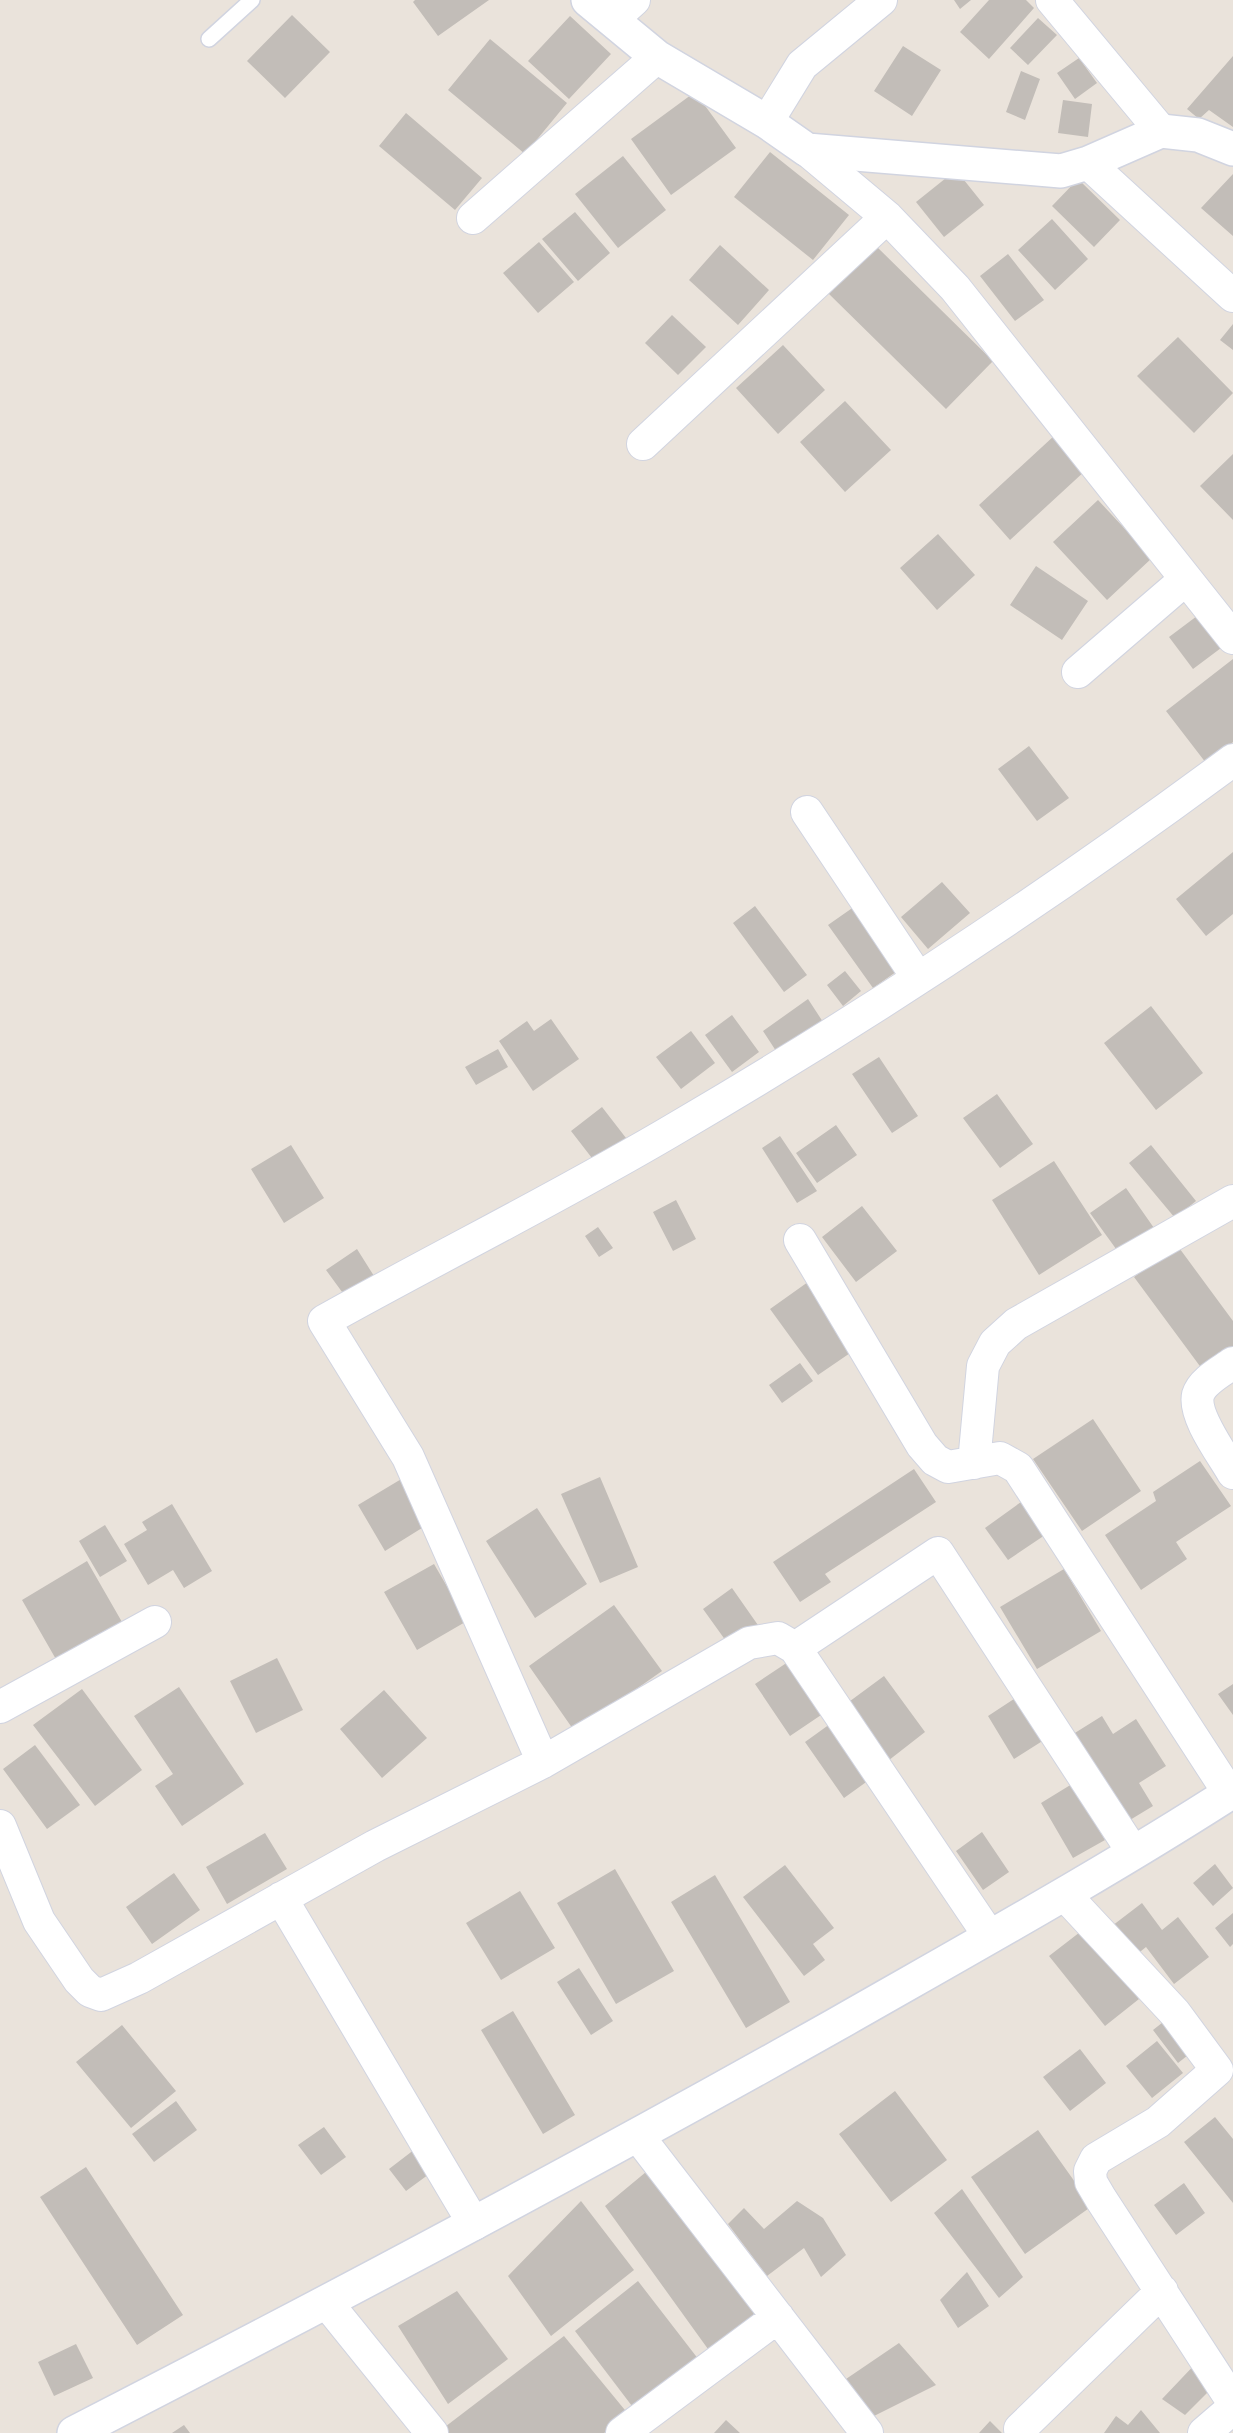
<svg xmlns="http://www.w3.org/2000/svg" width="1233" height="2433" font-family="Arial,sans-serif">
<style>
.building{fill:#c2bdb8}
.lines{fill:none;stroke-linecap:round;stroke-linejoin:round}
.lane-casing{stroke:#d1d4e0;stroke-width:18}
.street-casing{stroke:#d1d4e0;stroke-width:34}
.secondary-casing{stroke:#d1d4e0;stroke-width:36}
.lane{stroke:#fff;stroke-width:15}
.street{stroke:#fff;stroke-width:32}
.secondary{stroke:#fff;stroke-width:33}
</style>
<rect width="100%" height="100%" fill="#eae3db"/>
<path class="building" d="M415,0H489L438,36L413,2Z
M954,0H971L960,9Z
M989,0H1026L1034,8L989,59L960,32Z
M292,15L330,52L285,98L247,61Z
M570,16L611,54L569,99L528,61Z
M1038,18L1057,35L1028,65L1010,48Z
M490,39L567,103L525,154L448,90Z
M903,46L941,70L912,116L874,91Z
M1233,56V127L1209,110L1199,119L1187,109Z
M1079,58L1097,83L1075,99L1057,73Z
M1021,71L1040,79L1025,120L1006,112Z
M695,92L736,148L671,195L631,139Z
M1063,100L1092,104L1088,137L1058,133Z
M406,113L482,178L455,210L379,146Z
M770,152L849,215L813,260L734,197Z
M623,156L666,210L618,248L575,194Z
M956,170L984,205L944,237L916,202Z
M1233,174V236L1201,208Z
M1078,179L1120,220L1094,247L1052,206Z
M575,212L610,253L578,281L542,239Z
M1052,219L1088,259L1055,290L1018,250Z
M539,242L574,282L538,313L503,273Z
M720,245L769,290L738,325L689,280Z
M875,245L993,361L946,409L828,293Z
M1008,254L1044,300L1015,321L980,276Z
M672,315L706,347L678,375L645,343Z
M1233,324V350L1220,340Z
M1178,337L1233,393L1194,433L1137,376Z
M783,345L825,390L778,434L736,388Z
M845,401L891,450L845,492L800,442Z
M1055,435L1086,470L1010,540L979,505Z
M1233,454V520L1200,486Z
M1098,500L1152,558L1107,600L1053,542Z
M938,534L975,575L937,610L900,568Z
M1036,566L1088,601L1062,640L1010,605Z
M1197,616L1221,648L1193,669L1169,637Z
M1233,659V742L1206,763L1166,711Z
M1029,746L1069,798L1037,821L998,769Z
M1233,852V914L1206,936L1176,899Z
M942,882L970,913L928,949L901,917Z
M858,904L903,967L873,988L828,925Z
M755,906L807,975L784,992L733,923Z
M845,971L861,991L843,1006L827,985Z
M808,999L823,1022L778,1054L763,1031Z
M1151,1006L1203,1073L1156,1110L1104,1043Z
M732,1015L759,1052L732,1072L705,1035Z
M551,1019L579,1059L533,1091L499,1041L527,1021L534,1031Z
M691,1031L715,1063L681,1089L656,1057Z
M498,1049L508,1067L476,1085L465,1067Z
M879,1057L918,1116L892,1133L852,1074Z
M997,1094L1033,1144L1000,1168L963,1118Z
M602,1107L626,1138L595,1162L571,1131Z
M836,1125L857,1155L817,1183L796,1153Z
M780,1136L817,1191L797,1203L762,1148Z
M291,1145L324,1198L284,1223L251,1169Z
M1151,1145L1196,1201L1175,1218L1129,1163Z
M1054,1161L1102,1235L1039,1275L992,1200Z
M1126,1188L1154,1228L1119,1253L1090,1213Z
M676,1200L696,1239L673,1251L653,1212Z
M862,1206L897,1251L856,1282L822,1237Z
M598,1227L613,1248L599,1257L585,1236Z
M1177,1245L1233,1321V1352L1205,1373L1134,1277Z
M357,1249L374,1276L345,1296L326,1270Z
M808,1282L856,1349L818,1375L770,1309Z
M800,1363L813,1381L782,1403L769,1385Z
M1093,1419L1141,1491L1082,1531L1033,1459Z
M1200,1461L1231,1506L1176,1542L1187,1559L1141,1590L1105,1535L1156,1501L1153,1492Z
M914,1469L936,1502L825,1574L831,1582L800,1602L773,1562Z
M600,1477L638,1567L600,1583L561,1494Z
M403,1478L430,1523L385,1551L358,1505Z
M1021,1502L1045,1535L1008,1560L985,1528Z
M172,1504L212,1571L184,1588L173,1570L148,1585L124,1544L147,1530L142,1522Z
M537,1508L587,1584L535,1618L486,1541Z
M105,1525L127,1561L100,1577L79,1541Z
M87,1561L122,1622L57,1661L22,1600Z
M434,1564L467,1621L417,1650L384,1592Z
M1064,1569L1101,1631L1037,1669L1000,1607Z
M732,1588L760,1628L731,1648L703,1609Z
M614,1605L662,1671L575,1732L529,1666Z
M277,1658L303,1710L256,1733L230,1681Z
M794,1658L830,1709L790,1736L755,1684Z
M884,1676L925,1732L884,1764L842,1707Z
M1233,1684V1715L1218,1694Z
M179,1687L244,1784L182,1826L155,1786L173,1774L134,1716Z
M82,1689L142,1770L95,1806L33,1725Z
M384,1690L427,1738L382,1778L340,1729Z
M1017,1697L1044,1740L1014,1759L988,1716Z
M1102,1716L1113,1734L1136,1719L1166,1766L1139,1783L1153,1806L1125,1823L1070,1736Z
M830,1724L869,1780L844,1798L805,1742Z
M35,1745L80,1805L47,1829L3,1769Z
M1072,1784L1105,1840L1073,1858L1041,1803Z
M982,1832L1009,1872L983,1890L956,1851Z
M265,1833L287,1869L227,1904L206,1867Z
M1215,1864L1233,1888L1213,1906L1193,1883Z
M785,1865L834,1928L813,1944L825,1960L804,1976L743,1897Z
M615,1869L674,1971L616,2004L557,1903Z
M174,1873L200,1910L152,1944L126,1907Z
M715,1875L790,2002L746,2028L671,1902Z
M520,1891L555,1948L501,1980L466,1923Z
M1142,1903L1162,1930L1178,1917L1209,1957L1174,1984L1146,1947L1131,1959L1108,1929Z
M1233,1913V1944L1230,1947L1215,1928Z
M1084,1929L1139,1999L1105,2026L1049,1956Z
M579,1968L613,2021L591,2035L557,1982Z
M513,2011L575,2115L543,2134L481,2030Z
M1172,2015L1197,2048L1178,2063L1153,2030Z
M122,2025L176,2091L131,2128L76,2062Z
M1157,2041L1183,2073L1152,2098L1126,2066Z
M1080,2049L1106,2083L1070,2111L1043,2077Z
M895,2091L947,2160L891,2202L839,2134Z
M176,2101L197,2130L154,2162L132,2134Z
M1215,2117L1233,2139V2203L1184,2142Z
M324,2127L346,2157L321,2175L298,2145Z
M1038,2130L1092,2206L1025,2254L971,2177Z
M419,2146L436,2169L406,2191L389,2169Z
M86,2167L183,2315L137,2345L40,2197Z
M652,2167L767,2313L713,2356L605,2206Z
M1184,2183L1205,2213L1176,2235L1154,2205Z
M962,2189L1023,2277L999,2298L934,2213Z
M581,2201L634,2270L551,2336L508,2276Z
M797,2201L823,2218L846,2255L821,2277L804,2248L767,2276L728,2224L744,2208L764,2229Z
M967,2272L989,2306L958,2328L940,2300Z
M638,2281L699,2360L635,2410L575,2331Z
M457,2291L508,2359L448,2404L398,2326Z
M564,2336L629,2415L604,2433H437Z
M899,2343L936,2385L868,2419L846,2379Z
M76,2344L93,2378L54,2396L38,2362Z
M1200,2359L1216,2384L1185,2415L1162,2399Z
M1141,2410L1160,2433H1104L1116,2416L1128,2425Z
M726,2420L740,2433H714Z
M990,2421L1002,2433H979Z
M184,2425L190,2433H172Z"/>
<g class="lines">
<g class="lane-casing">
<path id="lane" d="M209,39L252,0"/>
</g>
<g class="street-casing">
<path id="street" d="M1052,0L1161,131
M613,19L634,0
M767,122L802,65L881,0
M807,150L887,217L955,288L1233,638
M1088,163L1233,296
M473,218L657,57
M643,444L887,217
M1078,672L1186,579
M807,812L918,978
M800,1240L922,1445L935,1460L948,1467L1000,1458L1018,1468L1229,1793
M1233,1363C1222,1371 1202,1381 1198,1395C1193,1416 1223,1455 1233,1473
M974,1463L983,1366L995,1343L1016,1324L1233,1201
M795,1648L938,1553L1133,1852
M0,1707L155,1622
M543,1762L408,1457L324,1321C442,1255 562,1196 678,1127C869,1015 1055,892 1233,760
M0,1826L39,1921L79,1980L90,1991L101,1995L139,1978L375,1846L543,1762L749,1643L778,1638L795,1648L990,1937
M1065,1895L1175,2013L1217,2070L1158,2122L1096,2159L1090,2171L1091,2182L1101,2199L1233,2402
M281,1898L474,2224
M638,2136L867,2433
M327,2303L432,2433
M1020,2429L1162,2291
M622,2433L778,2317
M1204,2433L1233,2408"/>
</g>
<g class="secondary-casing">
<path id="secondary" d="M588,0L657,57L767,122L807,150L1061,171L1088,163L1161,131L1198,135L1233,149
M74,2433C331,2301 585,2166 837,2024C970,1948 1104,1874 1233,1791"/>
</g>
<use href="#lane" class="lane"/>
<use href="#street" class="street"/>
<use href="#secondary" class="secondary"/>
</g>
</svg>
